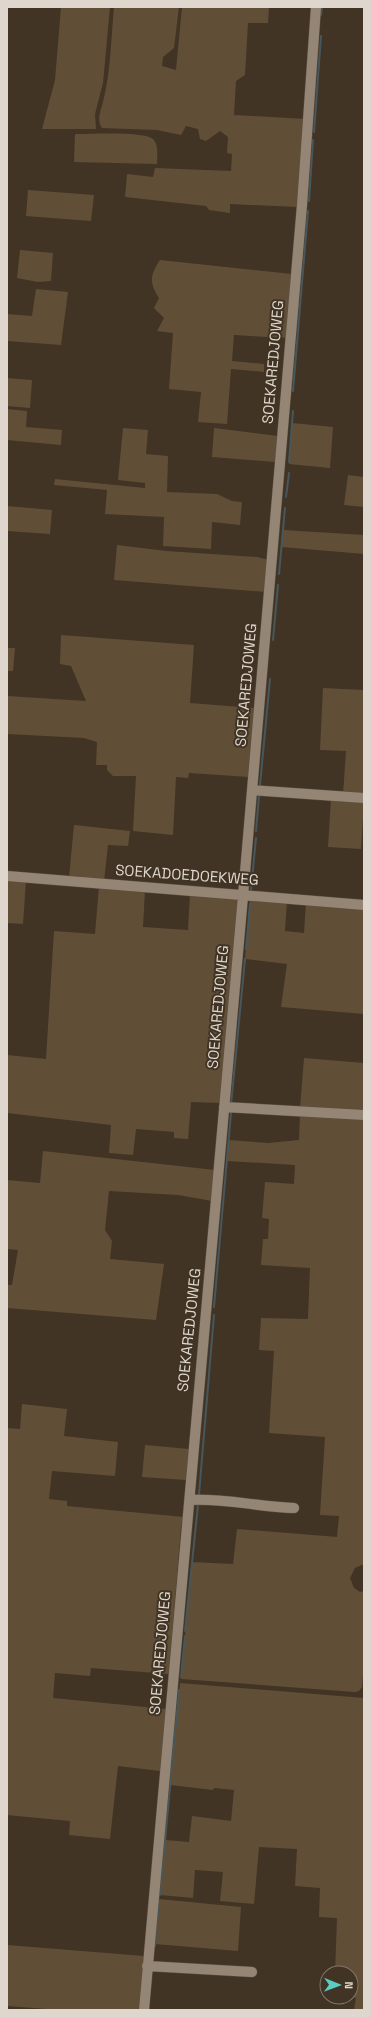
<svg xmlns="http://www.w3.org/2000/svg" width="371" height="2017" font-family="'Space Grotesk',sans-serif">
<style>
.green{fill:#614e37}
.lines{fill:none;stroke-linecap:round;stroke-linejoin:round}
.stream{stroke:#46585e;stroke-width:2}
.minor-casing{stroke:#5b5043;stroke-width:11}
.minor{stroke:#958574;stroke-width:10}
.labels{text-anchor:middle;stroke-width:4;stroke-linejoin:round;paint-order:stroke}
.street-label{font-size:15px;fill:#dfd7cd;stroke:#413425}
</style>
<rect width="100%" height="100%" fill="#413425"/>
<path class="green" d="M61,7H110L103,83L95,114L96,129H42L55,80Z
M114,7H179L174,48L163,57L162,66L176,70L182,7H269L268,23H248L245,75L236,81L234,115L306,119L298,207L230,204V213L209,210L206,206L125,197L127,174L153,177L155,168L231,171L232,154L227,153L228,137L220,131L206,141L200,139L198,129L186,126L181,135L157,130L102,128C96,120 101,110 103,102C111,71 111,38 114,7Z
M75,134C89,134 144,131 153,139C159,145 157,156 157,164L74,162Z
M28,190L94,195L91,221L26,216Z
M20,250L53,253L51,281L38,282L17,278Z
M160,260L292,274L287,338L234,335L232,361L264,364V372L231,369L227,424L198,422L201,392L169,389L173,333L157,331L164,318L154,308L159,298C149,283 150,275 160,260Z
M36,289L68,292L61,345L7,341V314L32,316Z
M7,378L32,380L30,408L7,406Z
M7,409L27,411L26,427L62,430L61,445L7,440Z
M292,423L333,427L330,468L289,464Z
M123,428L148,430L146,454L168,456L167,492L217,494L232,501L242,502L240,525L212,522L211,549L163,546L164,517L105,514L107,490L54,485L55,479L145,488V483L118,480Z
M214,428L278,436L275,462L212,457Z
M348,475L364,477V507L344,505Z
M7,506L52,510L50,534L7,531Z
M283,530L364,535V554L282,547Z
M117,545L166,551L257,557L269,560L266,592L114,580Z
M61,635L194,645L190,703L254,708L249,777L189,773L188,778L176,777L173,835L133,831L136,776H113L107,770V765H96L97,742L84,738L7,734V696L86,701L71,666L60,664Z
M7,648H15L13,671H7Z
M323,688L364,690V796L343,795L346,751L320,750Z
M331,799L364,802L361,849L328,847Z
M74,825L130,831L128,846L108,845L104,882L69,878Z
M7,879L26,880L23,924L7,923Z
M99,886L145,890L143,927L188,930L190,894L235,898L238,900L222,1103L191,1102L188,1139L174,1138V1132L136,1129L133,1155L109,1153L111,1125L7,1113V1055L46,1059L54,931L95,934Z
M250,898L287,900L285,931L304,933L306,902L364,908V1014L281,1007L287,964L245,959Z
M304,1058L364,1063V1114L300,1108Z
M300,1114L364,1118V1564L355,1568L350,1578L354,1588L360,1592L364,1591V1664L362,1687L359,1691L355,1692L181,1679L192,1562L233,1564L237,1529L337,1537L339,1516L320,1515L325,1437L269,1433L274,1351L259,1350L261,1318L308,1319L310,1268L261,1265L263,1239H268L269,1219L262,1218L265,1182L294,1184L295,1165L227,1161L228,1140L268,1143L299,1140Z
M43,1151L215,1170L212,1201L178,1195L109,1191L105,1230L112,1241L110,1259L164,1264L156,1320L7,1308V1285H12L18,1250L7,1249V1180L40,1183Z
M22,1404L67,1409L64,1436L118,1442L115,1476L52,1471L49,1499L67,1501V1506L184,1517L181,1527L169,1674L91,1668L90,1676L55,1673L53,1698L166,1709L160,1771L118,1766L110,1839L69,1835L70,1821L7,1815V1428L20,1429Z
M145,1445L189,1449L186,1480L142,1477Z
M180,1683L364,1698V2010H354L356,1998L351,1997V1973H335L337,1918L319,1917L320,1888L295,1886L297,1849L259,1847L254,1904L220,1901L223,1872L195,1870L193,1898L160,1895L165,1840L189,1842L192,1816L231,1821L234,1790L214,1788L213,1790L170,1785Z
M159,1899L241,1907L238,1951L155,1944Z
M7,1945L144,1956L139,2010H60L7,2006Z"/>
<g class="lines">
<path class="stream" d="M321,15L322,7
M314,132L321,36
M309,201L313,140
M293,391L308,211
M289,462L293,411
M286,497L289,473
M279,574L285,508
M273,640L278,585
M260,785L270,679
M256,831L259,796
M251,890L256,838
M246,949L250,904
M231,1105L245,959
M214,1307L231,1113
M199,1494L214,1315
M185,1631L198,1505
M181,1677L185,1636
M160,1895L179,1690
M155,1946L159,1902"/>
<g class="minor-casing">
<path id="minor" d="M252,790L364,798
M7,876L364,905
M224,1107L364,1115
M190,1500C225,1498 259,1507 294,1508
M147,1966L252,1972
M144,2010L243,896L302,205L316,7"/>
</g>
<use href="#minor" class="minor"/>
</g>
<g class="labels">
<g class="street-label">
<text transform="translate(273 362) rotate(-85)" y="5">SOEKAREDJOWEG</text>
<text transform="translate(246 685) rotate(-85)" y="5">SOEKAREDJOWEG</text>
<text transform="translate(187 875) rotate(4)" y="5">SOEKADOEDOEKWEG</text>
<text transform="translate(218 1007) rotate(-85)" y="5">SOEKAREDJOWEG</text>
<text transform="translate(189 1330) rotate(-84)" y="5">SOEKAREDJOWEG</text>
<text transform="translate(160 1653) rotate(-85)" y="5">SOEKAREDJOWEG</text>
</g>
</g>
<rect width="371" height="2017" fill="none" stroke="#dfd7cd" stroke-width="16"/>
<g transform="translate(339 1985) rotate(91)"><circle r="19" fill="#413425" stroke="#807568"/>
<path d="M0-3L7 15L0 10L-7 15Z" fill="#57cec1"/>
<text y="-6" font-size="11" font-weight="bold" text-anchor="middle" fill="#dfd7cd">N</text>
</g>
</svg>
